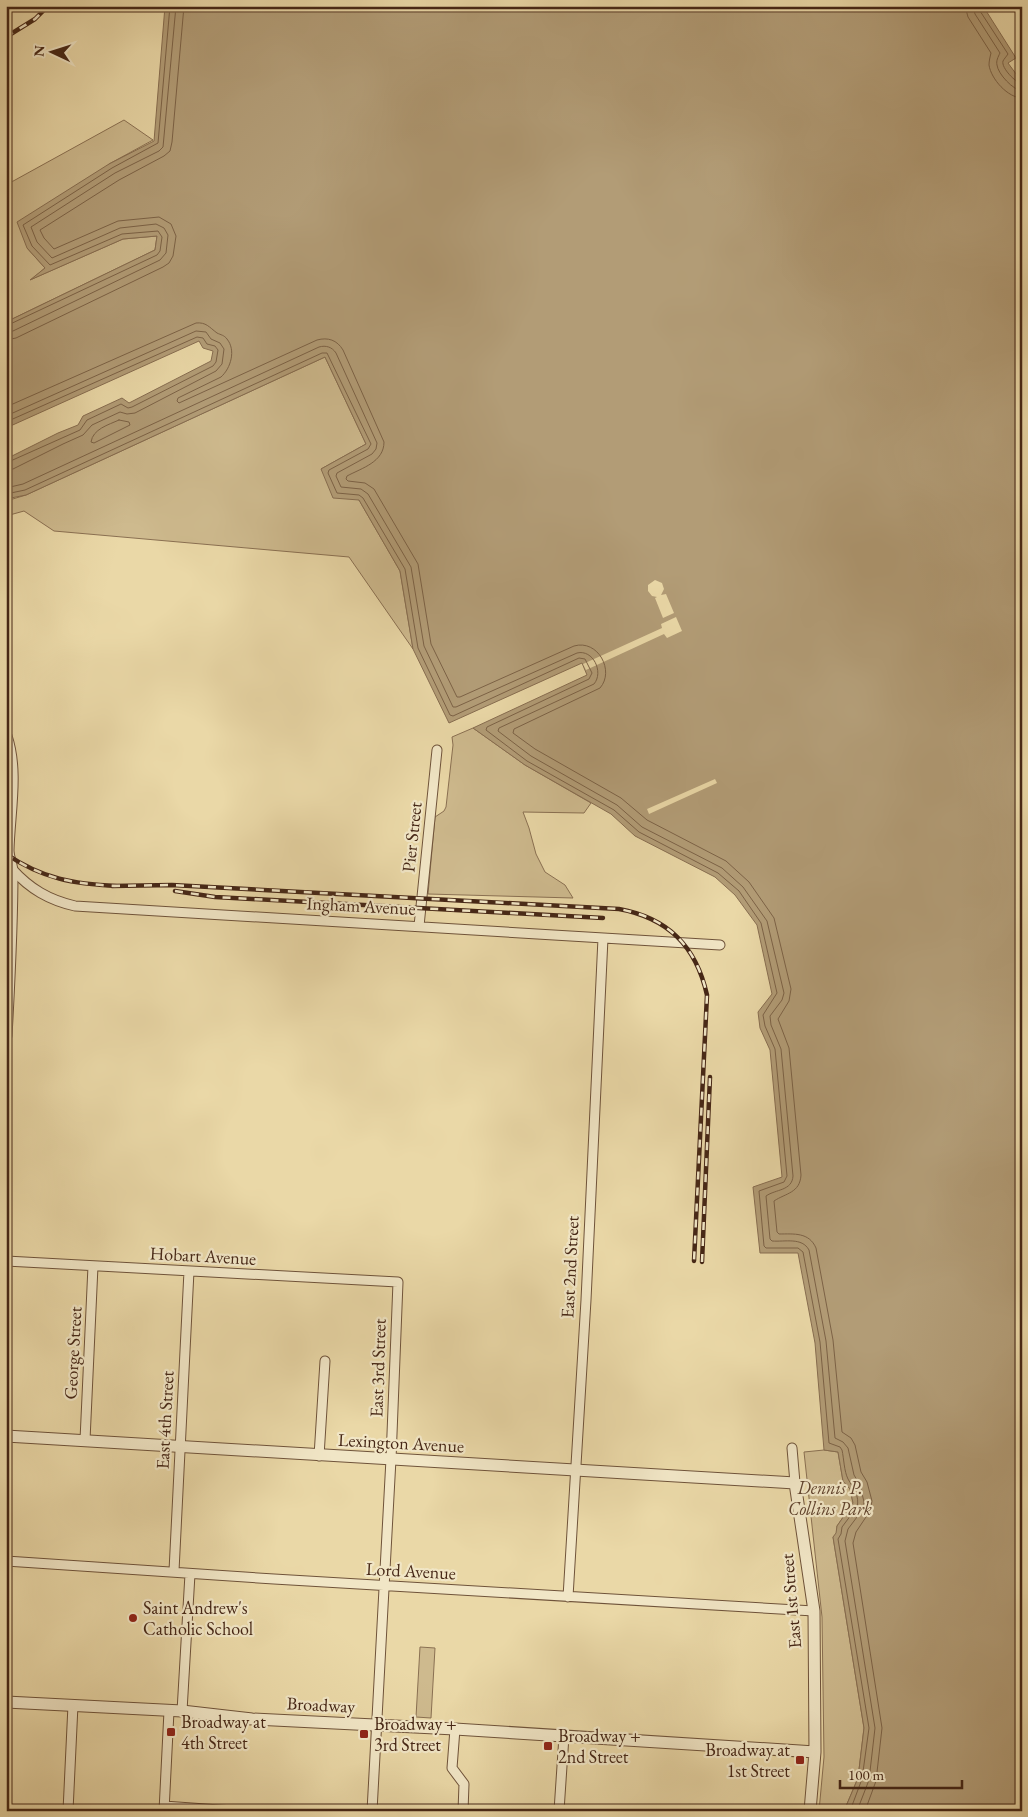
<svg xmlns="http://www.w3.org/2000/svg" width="1028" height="1817" font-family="'EB Garamond',serif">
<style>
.green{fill:#ceba8e;stroke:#8a7052}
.water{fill:#b29c76;stroke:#876d50}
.pier{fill:#ead8a7}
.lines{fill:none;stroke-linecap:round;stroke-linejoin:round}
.shore{stroke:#7c6246;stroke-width:1}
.minor-casing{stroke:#6f533a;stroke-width:11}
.tertiary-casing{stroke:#6f533a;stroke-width:13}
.minor{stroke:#f1e6c6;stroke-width:9}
.tertiary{stroke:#f1e6c6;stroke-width:11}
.rail-casing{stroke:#462716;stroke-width:4.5}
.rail{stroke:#f1e6c6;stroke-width:2.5;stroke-dasharray:8;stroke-linecap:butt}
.poi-dot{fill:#8f2418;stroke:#f1e6c6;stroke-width:2}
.labels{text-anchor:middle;stroke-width:4.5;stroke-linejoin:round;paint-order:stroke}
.street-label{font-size:18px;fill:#462716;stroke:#f1e6c6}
.park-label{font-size:18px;font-style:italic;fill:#61442e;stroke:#f1e6c6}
.poi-label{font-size:18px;fill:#462716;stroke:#f1e6c6;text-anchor:start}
</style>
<rect width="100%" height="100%" fill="#ead8a7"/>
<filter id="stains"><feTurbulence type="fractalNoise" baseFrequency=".004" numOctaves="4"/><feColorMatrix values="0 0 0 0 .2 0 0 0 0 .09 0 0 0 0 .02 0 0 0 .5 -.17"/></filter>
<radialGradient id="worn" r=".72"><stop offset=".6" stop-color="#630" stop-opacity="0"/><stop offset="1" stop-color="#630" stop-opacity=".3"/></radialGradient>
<path class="green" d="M124,120L153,140L109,164L27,248L45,268L32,279L123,239L157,236L155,250L6,322V185Z
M325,357L366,444L321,469L359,500L400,571L413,649L349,557L54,531L24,511L6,516V501L26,495Z
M473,728L525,765L591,803L584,813L523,812L529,828L536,854L545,872L565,885L573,898L428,894L435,817L444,811L446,807L453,745L452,737Z
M824,1450L838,1452L843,1481L850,1489L853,1503L837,1526V1533L833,1537L864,1728L858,1778L844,1811H819L824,1757L822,1617L804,1452Z
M420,1647L435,1648L431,1718L416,1717Z"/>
<path class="water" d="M165,6H983L1016,58L1008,63L1022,82V1811H844L858,1778L864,1728L833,1537L836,1533L837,1526L853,1503L850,1489L843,1481L838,1452L824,1450L815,1343L798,1253H760L753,1187L782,1177L770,1050L760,1028L758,1012L772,994L757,925L735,895L715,877L635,836L611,814L525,765L473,728L587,675L582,663L449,723L413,649L400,571L359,500L333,498L321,469L366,444L325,357L26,495L6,499V459L58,433L78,425L83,416L122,398L129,403L211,361L213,351L203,348L199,341L6,428V322L155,250L157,236L123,239L30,280L45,268L27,248L17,222L109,164L154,141Z"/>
<path class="pier" d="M655,580L662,583L664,589L661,595L666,594L674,613L663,618L655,598L657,597L652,596L648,591V585Z
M676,617L682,631L667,638L664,634L586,670L583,664L662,628L661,624Z
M715,779L717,783L649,814L647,809Z"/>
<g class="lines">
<path class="shore" d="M965,6L968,17L991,53C990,57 989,61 989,65C991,79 1008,98 1022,98
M973,6L975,14L1000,53C998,57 996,61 997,65C998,74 1013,90 1022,91
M979,6L980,11L1008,54C1006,57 1004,59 1003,61C1001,68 1016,83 1022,84
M6,326L157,255L160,251L162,237L158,231L122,234L50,265L32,246L23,225L112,168L158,143L170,6
M6,332L13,331L160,260L166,253L168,235L164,228L156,224L120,228L52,258L37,242L31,227L115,173L159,151L163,147L176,6
M6,340L16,338L163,267L169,263L173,256L176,236L171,224L159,217L118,221L54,249L44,238L40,230L119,180L164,156L170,151L172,142L184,6
M6,407L196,323C206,322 209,327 217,333C221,335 224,335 227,339C236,350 231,368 221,377L178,398L177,401L179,403L317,340C328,337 337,340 343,350L384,442C384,462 362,468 347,476L346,479L348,481L365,483L374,489L418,564L431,644L457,697H460L574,646C598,639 615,671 600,688L514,729L513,733L535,749L621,798L647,820L726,861L749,882L774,918L791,989L789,1001L778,1019L789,1048L801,1175C800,1193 786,1193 774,1201L777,1232L779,1234C794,1234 809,1232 816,1248L833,1340L842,1432L851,1438L855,1445L861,1472L867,1482L872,1501L870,1511L856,1532L853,1543L882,1728L876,1781L865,1811
M6,416L196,331L206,332L211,339L220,343L224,349L222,364L216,371L135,413L127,414L120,412L92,425L83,435L63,444L13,469L6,470
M119,420L129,422L130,425L94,443L91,442C93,429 108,425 119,420Z
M6,422L197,337L203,338L207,344L215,346L218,350L216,362L213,366L132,407L128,408L121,404L87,420L80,430L6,463
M6,488L23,484L319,347C326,345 332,347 336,353L377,443L376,449L372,454L337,473L336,476L341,487L361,489L368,494L411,567L424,646L453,707H456L577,653C593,649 604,672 594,684L499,728L498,731L531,756L617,805L642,827L722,868L743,887L767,921L784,993L782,1000L770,1016L771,1025L781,1049L793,1176C792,1191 776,1189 766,1196L770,1239L772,1241C785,1242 802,1237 809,1250L826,1341L835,1438L843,1442L848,1448L854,1475L860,1485L864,1502L863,1509L848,1529L845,1541L875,1728L869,1780L857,1811
M6,494L25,490L322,353H327L371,444L368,449L329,470L328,473L337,493L359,495L363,498L405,569L418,648L450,715L453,716L579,658L585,659L592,673L589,679L487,727L486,730L527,761L614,810L639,832L718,873L739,891L761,923L777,993L763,1015L765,1026L775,1049L787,1176L784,1182L759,1191L764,1246L766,1248H798L803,1252L820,1342L829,1443L840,1447L842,1450C844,1459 844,1471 848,1479C853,1488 860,1496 857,1507L842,1527L841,1534L838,1539L869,1728L862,1779L850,1811"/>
<g class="minor-casing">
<path id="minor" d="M12,869C30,889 49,900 75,906L720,945
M419,926L437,750
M6,1261L398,1282L391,1459L372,1811
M85,1440L93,1266
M792,1448L795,1483
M319,1456L325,1361
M6,1561L274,1579L814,1611
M174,1571L189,1271
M568,1597L586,1300L603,938
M182,1711L190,1574
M455,1729L452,1768L464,1784L463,1811
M164,1806L233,1811
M68,1811L73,1705
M164,1811L169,1711
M559,1811L564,1736"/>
</g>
<g class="tertiary-casing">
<path id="tertiary" d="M6,736C18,771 9,813 8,850C8,858 12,865 12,872C12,927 9,982 6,1036
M6,1436L795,1483L814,1611L815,1752L810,1811
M6,1702L182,1711L252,1719L455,1729L815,1752"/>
</g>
<use href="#minor" class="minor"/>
<use href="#tertiary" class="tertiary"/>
<g class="rail-casing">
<path id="rail" d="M6,37L35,19L48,6
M6,854C43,879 74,884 117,886
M112,886L172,885L619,909C668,918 696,946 707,995L694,1261
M175,891L215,897L603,918
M702,1262L710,1077"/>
</g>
<use href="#rail" class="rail"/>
</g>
<g class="poi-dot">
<circle cx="133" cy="1618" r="5"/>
<rect x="166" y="1727" width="10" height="10" rx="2.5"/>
<rect x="359" y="1729" width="10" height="10" rx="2.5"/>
<rect x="543" y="1741" width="10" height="10" rx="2.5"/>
<rect x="795" y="1755" width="10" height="10" rx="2.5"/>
</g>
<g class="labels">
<g class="street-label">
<text transform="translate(412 837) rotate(-84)" y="6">Pier Street</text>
<text transform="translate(361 906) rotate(3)" y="6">Ingham Avenue</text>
<text transform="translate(203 1256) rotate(3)" y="6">Hobart Avenue</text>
<text transform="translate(570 1267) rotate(-87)" y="6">East 2nd Street</text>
<text transform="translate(73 1353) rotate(-87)" y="6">George Street</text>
<text transform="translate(378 1368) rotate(-88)" y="6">East 3rd Street</text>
<text transform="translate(165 1420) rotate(-87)" y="6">East 4th Street</text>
<text transform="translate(401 1443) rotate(3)" y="6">Lexington Avenue</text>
<text transform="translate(411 1571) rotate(3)" y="6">Lord Avenue</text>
<text transform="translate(791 1601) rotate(-95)" y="6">East 1st Street</text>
<text transform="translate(321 1705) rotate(3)" y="6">Broadway</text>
</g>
<g class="park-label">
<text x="830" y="1494">Dennis P.<tspan x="830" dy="21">Collins Park</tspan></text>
</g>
<g class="poi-label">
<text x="143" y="1614">Saint Andrew's<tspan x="143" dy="21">Catholic School</tspan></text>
<text x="181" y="1728">Broadway at<tspan x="181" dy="21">4th Street</tspan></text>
<text x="374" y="1730">Broadway +<tspan x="374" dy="21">3rd Street</tspan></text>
<text x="558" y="1742">Broadway +<tspan x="558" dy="21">2nd Street</tspan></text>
<text x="790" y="1756" text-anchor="end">Broadway at<tspan x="790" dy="21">1st Street</tspan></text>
</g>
</g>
<rect width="1028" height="1817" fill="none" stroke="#ead8a7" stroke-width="25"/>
<rect x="8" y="8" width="1013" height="1802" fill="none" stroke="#462716" stroke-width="2.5"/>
<rect x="12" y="12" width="1003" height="1792" fill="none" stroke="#462716"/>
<g transform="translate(52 52) rotate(274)" stroke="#f1e6c6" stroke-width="4" paint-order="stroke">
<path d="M0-4L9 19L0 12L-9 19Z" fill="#462716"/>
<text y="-8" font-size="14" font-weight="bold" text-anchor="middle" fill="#462716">N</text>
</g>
<path d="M840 1780v8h122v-8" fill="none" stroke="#462716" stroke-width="2.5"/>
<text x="848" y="1780" font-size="15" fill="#462716" stroke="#f1e6c6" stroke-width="4" paint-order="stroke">100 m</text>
<rect width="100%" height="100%" filter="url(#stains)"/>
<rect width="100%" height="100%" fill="url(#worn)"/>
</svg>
